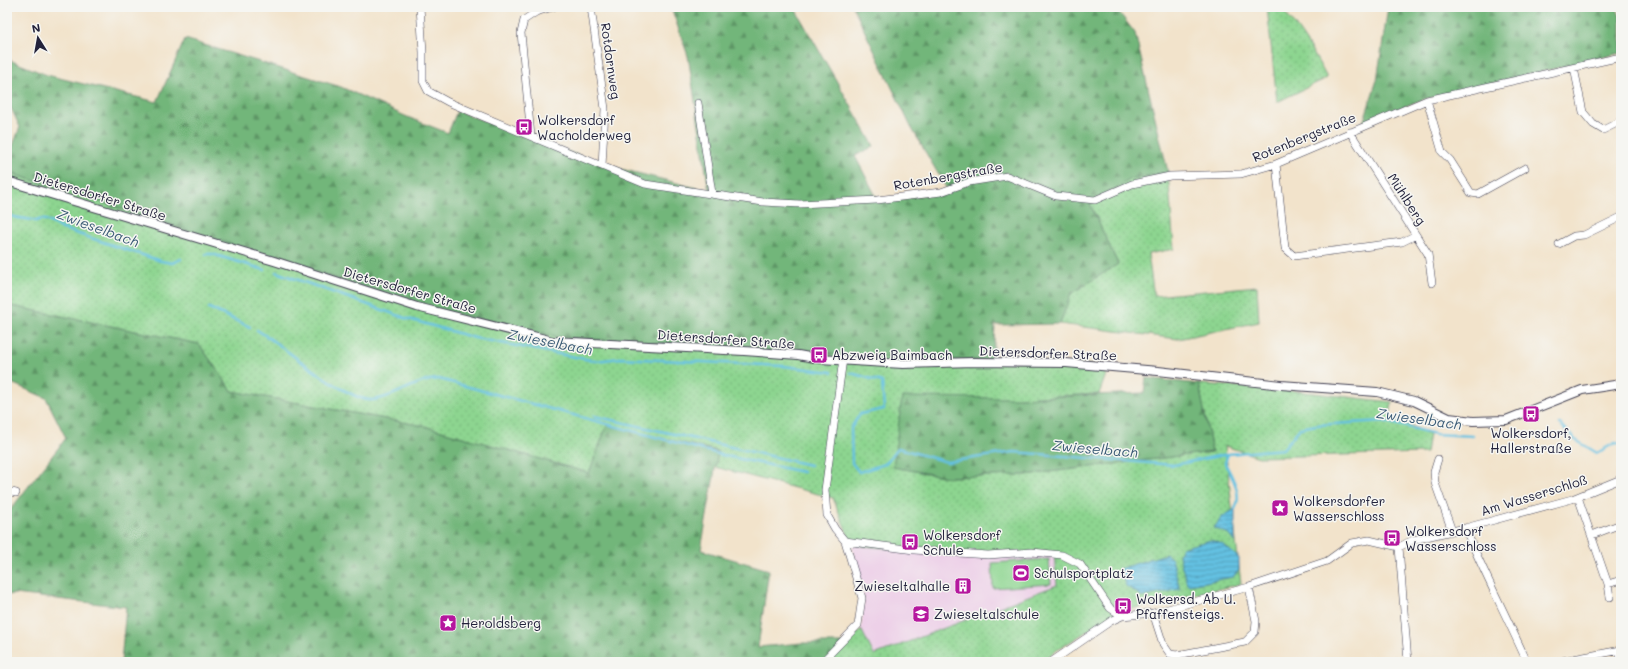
<svg xmlns="http://www.w3.org/2000/svg" width="1628" height="669" font-family="Mali,sans-serif">
<style>
.built{fill:#edd0e8}
.grass{fill:url(#grass-dots);stroke:#587c66}
.forest{fill:url(#forest-firs);stroke:#4a6c5a}
.pitch{fill:#8dd590;stroke:#587c66}
.water{fill:url(#water-rules);stroke:#43728e}
.lines{fill:none;stroke-linecap:round;stroke-linejoin:round}
.stream{stroke:#64c1e2;stroke-width:2.5}
.minor-casing{stroke:#413f51;stroke-width:8}
.tertiary-casing{stroke:#413f51;stroke-width:10}
.minor{stroke:#fff;stroke-width:7}
.tertiary{stroke:#fff;stroke-width:8}
.labels{text-anchor:middle;stroke-width:3;stroke-linejoin:round;paint-order:stroke}
.street-label{font-size:13px;fill:#22223b;stroke:#f6f6f2}
.poi-label{font-size:13px;fill:#22223b;stroke:#f6f6f2;text-anchor:start}
.water-label{font-size:14px;font-style:italic;fill:#395a75;stroke:#f6f6f2}
</style>
<defs>
<pattern id="grass-dots" width="8" height="8" patternUnits="userSpaceOnUse"><rect width="8" height="8" fill="#8dd590"/><path d="M2 2h.1M6 6h.1" fill="none" stroke="#79b77d" stroke-width="1.8" stroke-linecap="round"/></pattern>
<pattern id="forest-firs" width="22" height="20" patternUnits="userSpaceOnUse"><rect width="22" height="20" fill="#72b67a"/><path d="M5 1l3.5 6h-7zM16 11l3.5 6h-7z" fill="#5d9465"/></pattern>
<pattern id="water-rules" width="6" height="5" patternUnits="userSpaceOnUse"><rect width="6" height="5" fill="#64c1e2"/><path d="M0 2.5h6" fill="none" stroke="#529cb8"/></pattern>
</defs>
<rect width="100%" height="100%" fill="#f6f6f2"/>
<filter id="ink" filterUnits="userSpaceOnUse"><feTurbulence type="fractalNoise" baseFrequency=".025" numOctaves="2"/><feDisplacementMap in="SourceGraphic" scale="8" xChannelSelector="R" yChannelSelector="G"/><feConvolveMatrix kernelMatrix="1 2 1 2 8 2 1 2 1" color-interpolation-filters="sRGB"/></filter>
<filter id="wash" filterUnits="userSpaceOnUse"><feTurbulence type="fractalNoise" baseFrequency=".012" numOctaves="4" result="noise"/><feDisplacementMap in="SourceGraphic" scale="16" xChannelSelector="R" yChannelSelector="G"/><feGaussianBlur stdDeviation="0.9" result="paint"/><feColorMatrix in="noise" values="0 0 0 0 0 0 0 0 0 0 0 0 0 0 0 0 0 1.4 0 .05"/><feComposite in="paint" operator="in"/></filter>
<g filter="url(#wash)">
<rect width="100%" height="100%" fill="#f2e3cb"/>
<path class="built" d="M852,545L1054,555L1057,585L874,655L861,629L864,600Z"/>
<path class="grass" d="M1267,7H1280C1300,30 1313,51 1327,78L1277,102Z
M7,172L417,304L558,337L906,359L993,360L1109,366L1099,394L1019,398L894,467L947,477L1025,475L1212,452L1199,384L1278,389L1392,402L1390,416L1429,434L1426,453L1259,457L1225,446L1241,584L1118,612L1057,650L1042,662H825L848,643L861,629L874,655L1057,585L1054,555L988,557L852,545L833,498L715,467L718,451L607,425L589,473L424,426L232,391L199,344L7,305Z
M1168,172L1174,249L1148,254L1154,296L1257,286L1259,322L1178,339L1060,324L1070,294L1118,264L1090,204L1131,179Z"/>
<path class="forest" d="M671,7H794L874,146L855,156L879,202L948,191L911,127L853,7H1115L1135,33L1168,172L1131,179L1090,204L1118,264L1071,294L1060,324L995,325L993,360L906,359L558,337L417,304L7,172V161L20,127L7,100V59L47,75L157,102L185,39L341,87L405,116L448,133L457,111L605,165L709,191L688,56Z
M1388,7H1616L1621,18V53L1421,100L1363,123L1377,80Z
M7,305L199,344L232,391L424,426L589,473L607,425L718,452L701,550L769,570L758,647L801,643H848L825,662H121L126,607L15,594L7,595V514L66,438L46,398L7,381Z
M1146,378L1199,384L1212,452L1025,475L947,477L893,467L902,397L1019,398L1144,393Z"/>
<path class="pitch" d="M1049,559L1051,584L993,588L992,563Z"/>
<path class="water" d="M1235,509V543L1227,533L1214,528L1222,517Z
M1211,540L1222,544L1239,558V570L1233,577L1189,585L1187,584L1179,556L1181,548Z
M1166,554L1172,559L1180,589L1143,597L1126,586L1119,569Z"/>
<g class="lines">
<path class="stream" d="M7,215C18,219 25,218 36,221C44,216 53,224 60,228L161,261L172,263L181,259
M206,254H212L265,270
M276,272L405,318L475,338L596,361L620,358L784,366L832,372
M209,308L250,327
M257,330C281,344 349,403 373,400C396,397 415,380 439,379L726,456L803,472
M851,373L882,382L884,409L860,414L851,428L852,463L859,472L885,464L898,448L947,462L1014,452L1174,465L1228,454L1283,449L1300,428L1316,425L1384,421L1435,434L1473,436
M594,416L810,465
M1560,424L1574,439L1597,453L1615,443L1621,444
M1228,454L1225,463C1232,477 1243,494 1235,509"/>
</g>
</g>
<g filter="url(#ink)">
<g class="lines">
<g class="minor-casing">
<path id="minor" d="M420,7L423,52V81L428,91L448,102L645,184L763,202L800,204L877,200L941,192L969,182L1007,176L1056,196L1095,200L1132,184L1170,176L1241,174L1276,164L1427,100L1621,57
M591,7L605,109L602,166
M7,11L9,7
M1574,68L1583,112L1593,124L1603,130L1621,121
M1427,100L1442,152L1450,160L1471,193L1478,194L1525,168
M698,103L712,193
M1350,132L1428,254L1432,283
M531,136L521,33L524,20L536,12L553,7
M1276,164L1285,248L1294,256L1402,242L1416,235
M1559,244L1574,236L1584,235L1621,217
M1438,459L1434,472L1435,483L1452,531
M7,491L16,493
M1578,497L1608,584L1610,597
M1465,528C1484,573 1507,617 1527,662
M1592,535L1621,524
M845,541L914,550L988,555L1032,552L1062,555L1080,564L1110,608L1122,616
M1399,547L1408,662
M1608,584L1621,580
M1153,613L1163,644L1170,654L1177,655L1245,642L1255,632L1256,621L1249,587
M1619,650L1621,661
M822,662L858,625L862,598L845,541L835,529L827,515L825,490L843,359
M1051,662L1111,621L1122,616L1153,613L1249,587L1327,561L1352,543L1369,540L1399,547L1413,540L1465,528L1572,499L1621,479
M1557,662L1621,650"/>
</g>
<g class="tertiary-casing">
<path id="tertiary" d="M7,181L274,261L417,307L553,341L744,351L798,355L820,359L903,364L974,362L1066,363L1158,371L1281,385L1377,392L1414,401L1449,418L1473,421L1506,420L1582,390L1621,384"/>
</g>
<use href="#minor" class="minor"/>
<use href="#tertiary" class="tertiary"/>
</g>
</g>
<defs>
<g id="bus-square" transform="scale(0.9)"><rect x="-9" y="-9" width="18" height="18" rx="4" fill="#b5179e" stroke="#f6f6f2"/><path d="M-5-6H5V4H4V6H2V4H-2V6H-4V4H-5ZM-3.5-4V0h7V-4ZM-3.5 1.2v1.5H-2V1.2ZM2 1.2v1.5H3.5V1.2Z" fill="#fff"/></g>
<g id="sight-square" transform="scale(0.9)"><rect x="-9" y="-9" width="18" height="18" rx="4" fill="#b5179e" stroke="#f6f6f2"/><path d="M0-6L1.8-2.2L6-1.7L2.9 1.2L3.7 5.4L0 3.3L-3.7 5.4L-2.9 1.2L-6-1.7L-1.8-2.2Z" fill="#fff"/></g>
<g id="stadium-square" transform="scale(0.9)"><rect x="-9" y="-9" width="18" height="18" rx="4" fill="#b5179e" stroke="#f6f6f2"/><path d="M0-5a6.5 5 0 1 0 0 10a6.5 5 0 1 0 0-10ZM-3.5-1.8h7v3.6h-7Z" fill="#fff"/></g>
<g id="building-square" transform="scale(0.9)"><rect x="-9" y="-9" width="18" height="18" rx="4" fill="#b5179e" stroke="#f6f6f2"/><path d="M-4-6H4V6H1V3H-1V6H-4ZM-2.5-4.3h1.7v1.8h-1.7ZM.8-4.3h1.7v1.8H.8ZM-2.5-1h1.7V.8h-1.7ZM.8-1h1.7V.8H.8Z" fill="#fff"/></g>
<g id="school-square" transform="scale(0.9)"><rect x="-9" y="-9" width="18" height="18" rx="4" fill="#b5179e" stroke="#f6f6f2"/><path d="M0-5L7-2L0 1L-7-2ZM-4 1L0 2.5L4 1V4Q0 6-4 4Z" fill="#fff"/></g>
</defs>
<g fill-rule="evenodd">
<use href="#bus-square" x="524" y="127"/>
<use href="#bus-square" x="819" y="355"/>
<use href="#bus-square" x="1531" y="414"/>
<use href="#sight-square" x="1280" y="508"/>
<use href="#bus-square" x="1392" y="538"/>
<use href="#bus-square" x="910" y="542"/>
<use href="#stadium-square" x="1021" y="573"/>
<use href="#building-square" x="963" y="586"/>
<use href="#bus-square" x="1123" y="606"/>
<use href="#school-square" x="921" y="614"/>
<use href="#sight-square" x="448" y="623"/>
</g>
<g class="labels">
<g class="street-label">
<text transform="translate(611 61) rotate(82)" y="5">Rotdornweg</text>
<text transform="translate(1304 137) rotate(-22)" y="5">Rotenbergstraße</text>
<text transform="translate(948 176) rotate(-10)" y="5">Rotenbergstraße</text>
<text transform="translate(100 196) rotate(17)" y="5">Dietersdorfer Straße</text>
<text transform="translate(1407 199) rotate(57)" y="5">Mühlberg</text>
<text transform="translate(410 290) rotate(16)" y="5">Dietersdorfer Straße</text>
<text transform="translate(726 339) rotate(4)" y="5">Dietersdorfer Straße</text>
<text transform="translate(1048 353) rotate(2)" y="5">Dietersdorfer Straße</text>
<text transform="translate(1534 495) rotate(-17)" y="5">Am Wasserschloß</text>
</g>
<g class="poi-label">
<text x="537" y="125">Wolkersdorf<tspan x="537" dy="15">Wacholderweg</tspan></text>
<text x="832" y="360">Abzweig Baimbach</text>
<text x="1531" y="438" text-anchor="middle">Wolkersdorf,<tspan x="1531" dy="15">Hallerstraße</tspan></text>
<text x="1293" y="506">Wolkersdorfer<tspan x="1293" dy="15">Wasserschloss</tspan></text>
<text x="1405" y="536">Wolkersdorf<tspan x="1405" dy="15">Wasserschloss</tspan></text>
<text x="923" y="540">Wolkersdorf<tspan x="923" dy="15">Schule</tspan></text>
<text x="1034" y="578">Schulsportplatz</text>
<text x="950" y="591" text-anchor="end">Zwieseltalhalle</text>
<text x="1136" y="604">Wolkersd. Ab U.<tspan x="1136" dy="15">Pfaffensteigs.</tspan></text>
<text x="934" y="619">Zwieseltalschule</text>
<text x="461" y="628">Heroldsberg</text>
</g>
<g class="water-label">
<text transform="translate(98 228) rotate(20)" y="5">Zwieselbach</text>
<text transform="translate(550 342) rotate(11)" y="5">Zwieselbach</text>
<text transform="translate(1419 419) rotate(8)" y="5">Zwieselbach</text>
<text transform="translate(1095 449) rotate(5)" y="5">Zwieselbach</text>
</g>
</g>
<rect width="1628" height="669" fill="none" stroke="#f6f6f2" stroke-width="24"/>
<g transform="translate(38 38) rotate(349)" stroke="#f6f6f2" stroke-width="3" paint-order="stroke">
<path d="M0-3L7 15L0 10L-7 15Z" fill="#22223b"/>
<text y="-6" font-size="11" font-weight="bold" text-anchor="middle" fill="#22223b">N</text>
</g>
</svg>
